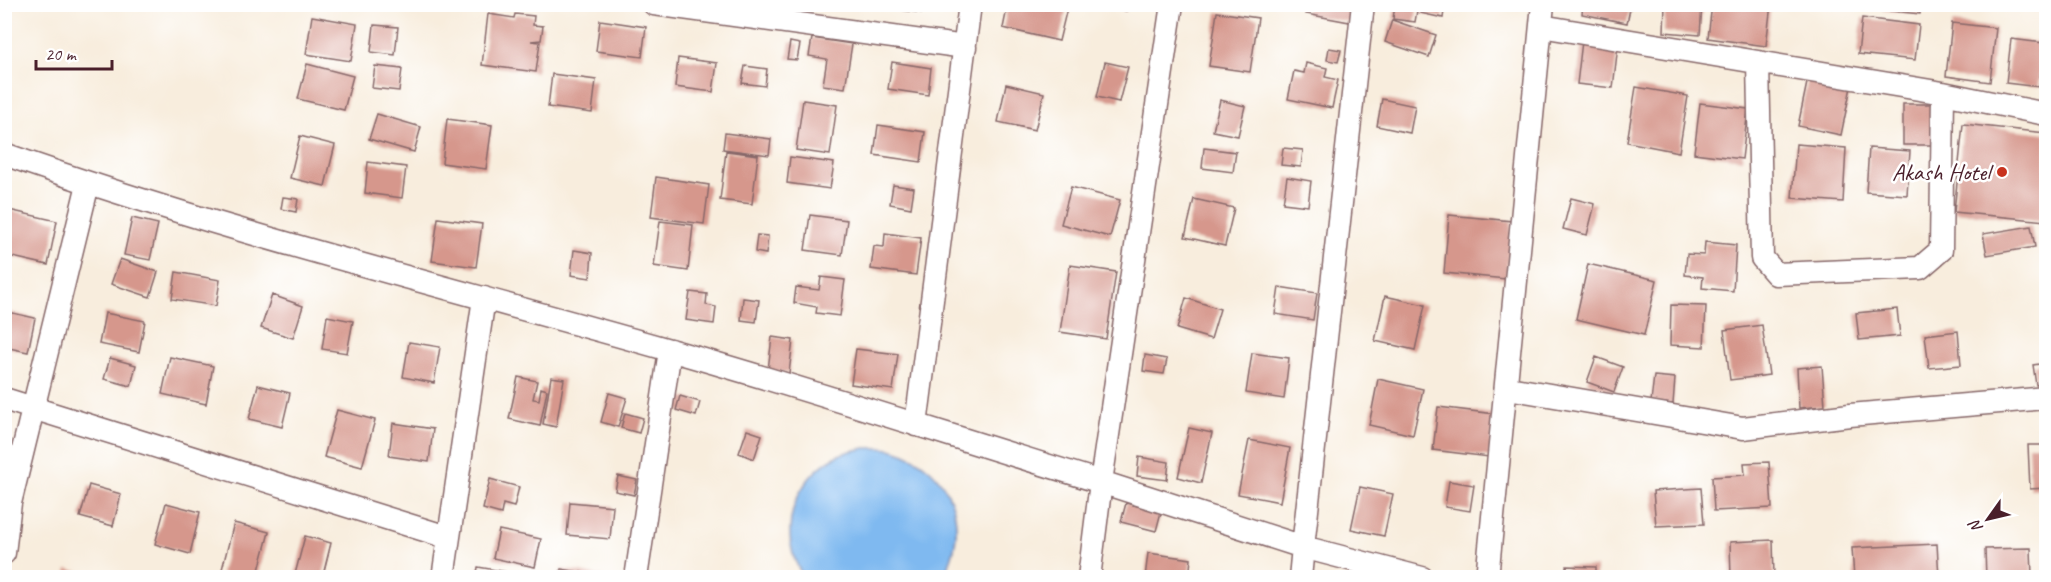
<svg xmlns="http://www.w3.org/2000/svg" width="2051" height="582" font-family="Caveat,sans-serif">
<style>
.water{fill:#7fb9f0;stroke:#646c8e;stroke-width:1.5}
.building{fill:#d6978c}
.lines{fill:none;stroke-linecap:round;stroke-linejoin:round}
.street-casing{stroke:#876769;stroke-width:25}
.street{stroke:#fff;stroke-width:22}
.poi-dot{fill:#c8321e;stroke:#fff;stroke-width:2}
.labels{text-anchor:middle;stroke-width:5;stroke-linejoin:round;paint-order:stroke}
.poi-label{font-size:24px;fill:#4a1f2b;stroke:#fff;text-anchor:end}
</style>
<rect width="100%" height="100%" fill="#fff"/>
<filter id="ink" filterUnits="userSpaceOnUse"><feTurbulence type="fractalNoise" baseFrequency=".0167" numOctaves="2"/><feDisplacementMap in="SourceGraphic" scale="12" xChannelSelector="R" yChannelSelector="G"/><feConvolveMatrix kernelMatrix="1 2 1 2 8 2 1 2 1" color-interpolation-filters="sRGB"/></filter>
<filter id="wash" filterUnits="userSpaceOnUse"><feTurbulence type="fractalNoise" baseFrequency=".008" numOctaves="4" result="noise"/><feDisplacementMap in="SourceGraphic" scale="24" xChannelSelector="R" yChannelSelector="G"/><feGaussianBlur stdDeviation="1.35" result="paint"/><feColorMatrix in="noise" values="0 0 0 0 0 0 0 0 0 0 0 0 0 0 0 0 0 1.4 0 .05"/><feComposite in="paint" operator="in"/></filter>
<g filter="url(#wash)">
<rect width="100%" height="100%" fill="#f8eddd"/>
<path class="water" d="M866,448C875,448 885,447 894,450C952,467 972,527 943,577H804C775,535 793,477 839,455C847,451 857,450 866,448Z"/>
<g id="blocks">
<path class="building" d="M894,4H925L924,13L893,9Z
M1008,4H1068L1059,41L1003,28Z
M1102,4H1128L1126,11Z
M1307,4H1358L1355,23L1306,14Z
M1421,4H1445L1443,18L1420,13Z
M1583,4H1631L1627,23L1582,14Z
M1665,4H1702L1700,35L1664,32Z
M1712,4H1771L1766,46L1708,38Z
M1883,4H1921L1920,14L1882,10Z
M1395,5H1418L1415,22L1393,19Z
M1217,12L1258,18L1250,72L1209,66Z
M488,14L514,18L515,14L534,16L533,25L543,26L541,40L531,41L540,42L536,72L482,65Z
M312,16L357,24L351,61L306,54Z
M1862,18L1919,25L1915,60L1858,54Z
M600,20L646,27L642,57L596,51Z
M1392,20L1436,35L1429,57L1385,42Z
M1952,23L1996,28L1990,82L1946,76Z
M374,25L398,27L395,55L371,52Z
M812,38L852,44L845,88L823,85L827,59L809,56Z
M2011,39L2044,43L2039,87L2006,83Z
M1582,41L1618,45L1613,88L1577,84Z
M790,42L800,44L797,60L787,59Z
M1329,48L1341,50L1338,62L1327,60Z
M678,58L717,63L713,92L675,87Z
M892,62L931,68L928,95L888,89Z
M1105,62L1128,67L1119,102L1097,97Z
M1306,63L1327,68L1325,77L1338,80L1332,108L1288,99L1294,71L1304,73Z
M307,64L353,76L344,110L298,99Z
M375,66L402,69L399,91L372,88Z
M745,66L767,69L765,86L742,83Z
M1809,73L1852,82L1841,135L1798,126Z
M552,74L596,80L592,113L548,107Z
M1006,84L1044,93L1035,130L998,122Z
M1636,87L1688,96L1679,152L1627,142Z
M1382,99L1415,106L1410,133L1377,126Z
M803,100L837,105L830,155L796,150Z
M1220,100L1245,106L1238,136L1213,131Z
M1700,103L1748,109L1742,159L1694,153Z
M1903,104H1935V145H1903Z
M377,114L421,127L414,152L369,139Z
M447,119L492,125L486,169L442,163Z
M1963,124L2046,133V221L1954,212Z
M878,125L925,132L921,162L874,155Z
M725,133L771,139L769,155L723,149Z
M300,136L335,145L325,186L290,178Z
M1796,144L1846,148L1843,202L1792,198Z
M1204,148L1236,152L1233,172L1202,168Z
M1283,148L1303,150L1301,167L1281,165Z
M1869,148L1910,151L1907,195L1866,192Z
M726,151L758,155L752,204L720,200Z
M790,157L834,163L830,189L787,183Z
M368,162L406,167L402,198L365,193Z
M656,177L709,185L704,224L651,217Z
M1287,177L1311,181L1308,206L1283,203Z
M893,185L914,188L911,208L890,204Z
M1071,187L1120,200L1110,237L1061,224Z
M283,197L298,199L296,212L281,209Z
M1571,198L1595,204L1587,235L1563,229Z
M1194,199L1234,208L1225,246L1185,237Z
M9,210L57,221L48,265L4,255V231Z
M810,215L847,220L842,255L805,250Z
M1449,215L1512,221L1506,279L1444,273Z
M132,218L158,224L150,260L124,255Z
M438,218L482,224L476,267L432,261Z
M660,221L693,225L688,271L654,266Z
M2031,226L2035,247L1987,255L1983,234Z
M885,233L921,238L916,275L871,269L874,246L884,247Z
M757,235L768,236L766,254L755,252Z
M1705,242L1736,245L1733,291L1702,288L1703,277L1685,275L1687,254L1704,255Z
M574,250L592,253L590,278L571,275Z
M120,259L158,272L150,297L111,284Z
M1588,264L1657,280L1644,335L1576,319Z
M1070,265L1116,272L1106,339L1060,332Z
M176,272L220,280L216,306L172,299Z
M821,277L845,280L840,316L816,313L817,307L794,303L796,287L819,290Z
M1279,287L1317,293L1313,320L1275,314Z
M690,292L707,294L706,305L716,307L714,324L686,320Z
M272,295L303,306L293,338L261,328Z
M1385,296L1425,305L1415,350L1375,341Z
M743,298L759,300L756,322L741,320Z
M1186,298L1220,309L1211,339L1177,329Z
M1671,305L1706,306L1704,347L1670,345Z
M1897,309L1900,336L1859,340L1856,313Z
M4,311L35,318L28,352L4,347Z
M105,313L145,321L139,352L99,344Z
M327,316L353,321L347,353L322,349Z
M1762,325L1769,375L1730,380L1724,330Z
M1958,331L1961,365L1929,368L1925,335Z
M772,337L793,340L789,373L768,370Z
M409,342L440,347L434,383L403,377Z
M856,349L898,354L893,390L851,384Z
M1252,353L1289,358L1284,399L1246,393Z
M1145,355L1167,359L1164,374L1143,371Z
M170,357L213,366L206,404L162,394Z
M1596,357L1623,367L1614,392L1587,382Z
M110,358L136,365L131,386L104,379Z
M2046,363V384L2036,385L2033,365Z
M1822,366L1825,406L1799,408L1797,368Z
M1654,376L1675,378L1673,404L1651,402Z
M518,377L537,381L533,399L539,400L541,388L547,390L540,426L509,419Z
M551,377L564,379L556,427L543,424Z
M1378,379L1423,389L1413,435L1369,425Z
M258,385L290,393L282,427L249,419Z
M609,393L627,398L618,427L601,422Z
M680,396L700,402L696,416L676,410Z
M1438,407L1495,414L1489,457L1433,450Z
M337,410L375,420L362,467L324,457Z
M625,413L643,418L639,433L621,428Z
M393,423L433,429L429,462L389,456Z
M1189,428L1212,433L1201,483L1178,477Z
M747,430L762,435L754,459L739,453Z
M1249,440L1290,448L1280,502L1238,494Z
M2028,445H2046V488L2030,489Z
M1139,457L1169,462L1167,480L1137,476Z
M1769,462L1772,508L1714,511L1712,477L1745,475L1744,463Z
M618,476L637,480L634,495L615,491Z
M490,479L519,487L514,507L503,504L501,514L483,509Z
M1449,481L1474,485L1470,511L1445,507Z
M89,485L121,494L113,526L80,517Z
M1360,487L1393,494L1384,536L1351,529Z
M1701,488L1704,524L1656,526L1653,491Z
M570,502L613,506L610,539L567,535Z
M166,503L200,512L190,554L155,544Z
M1126,503L1161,512L1156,531L1121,522Z
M234,523L269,532L257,578H236L221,573Z
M499,530L541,539L535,567L493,558Z
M305,536L331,543L323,575L329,578H294Z
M1773,540L1774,578H1731L1730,542Z
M1937,544L1939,578H1854L1852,548Z
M2031,548L2032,577L1986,578L1985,549Z
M1148,553L1191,559L1189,578H1145Z
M1566,566L1596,567V578H1566Z
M478,567L508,572L507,578H476Z
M67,569L91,574L90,578H65Z
M561,569L603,576V578H559Z"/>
</g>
</g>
<g filter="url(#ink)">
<use href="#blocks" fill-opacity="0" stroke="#876769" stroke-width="1.5"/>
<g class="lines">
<g class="street-casing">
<path id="street" d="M654,4L965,47
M1541,26L1943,93L2046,114
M1758,62L1762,258L1776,274L1920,268L1941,250L1943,93
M4,154C221,231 445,286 666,349C812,390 956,438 1101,482L1172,4
M1508,388L1743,428L1850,415L2046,398
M4,399L447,537
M916,425L970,4
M4,553L10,503L88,184
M443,578L484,298
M636,578L670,350
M1089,578L1101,482L1303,547L1363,4
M1300,578L1303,547L1422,578
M1487,578L1543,4"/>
</g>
<use href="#street" class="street"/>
</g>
</g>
<circle class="poi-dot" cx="2002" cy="172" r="6"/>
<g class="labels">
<g class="poi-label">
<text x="1990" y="180">Akash Hotel</text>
</g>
</g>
<rect width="2051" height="582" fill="none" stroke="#fff" stroke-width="24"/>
<g transform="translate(1988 519) rotate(236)" stroke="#ffffff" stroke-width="4.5" paint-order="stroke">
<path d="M0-4.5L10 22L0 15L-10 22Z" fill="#4a1f2b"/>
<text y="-9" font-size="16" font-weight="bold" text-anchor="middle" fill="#4a1f2b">N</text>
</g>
<path d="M36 60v9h76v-9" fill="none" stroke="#4a1f2b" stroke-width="3"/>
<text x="45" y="60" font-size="18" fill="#4a1f2b" stroke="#ffffff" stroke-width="4.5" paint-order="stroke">20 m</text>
</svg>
